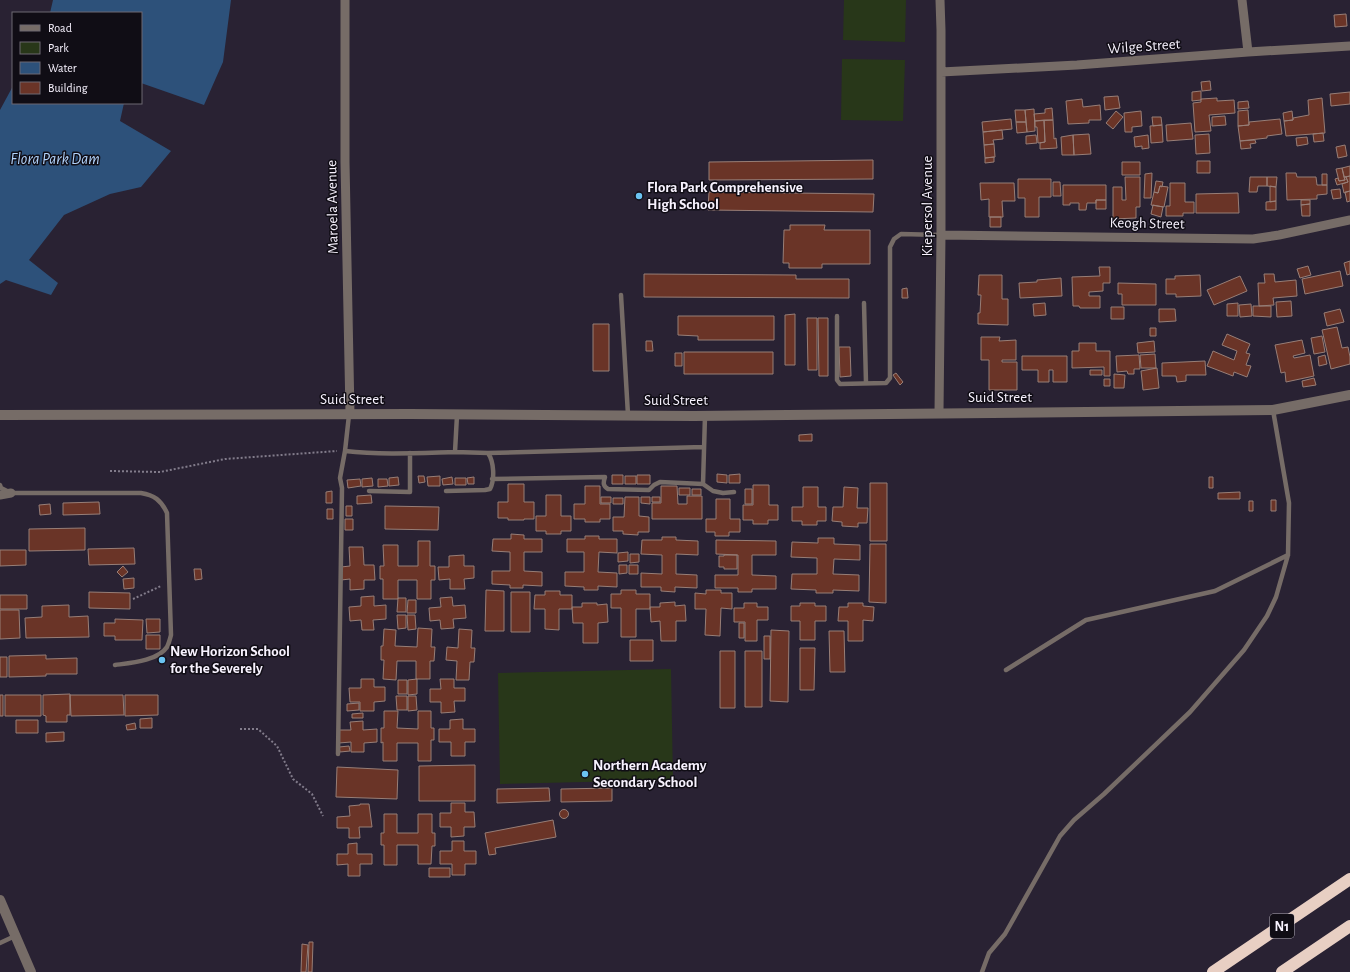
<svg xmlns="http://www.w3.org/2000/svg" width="1350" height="972" font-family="'Alegreya Sans',sans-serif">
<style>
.green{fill:#283719}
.water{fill:#2d517a}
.building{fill:#6a3427;stroke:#977e77}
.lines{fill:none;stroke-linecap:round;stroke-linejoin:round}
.path{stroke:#827c8b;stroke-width:2;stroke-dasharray:2 2;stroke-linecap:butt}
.service{stroke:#766c67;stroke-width:4.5}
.minor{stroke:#766c67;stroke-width:9}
.tertiary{stroke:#766c67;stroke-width:10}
.motorway{stroke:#e8cfc3;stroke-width:12}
.poi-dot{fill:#6bc3f2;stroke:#100d15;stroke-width:1.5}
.labels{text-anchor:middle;stroke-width:3;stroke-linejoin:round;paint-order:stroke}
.shield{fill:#100d15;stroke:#b2adb8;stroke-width:1}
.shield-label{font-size:14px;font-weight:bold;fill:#f7f2fe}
.street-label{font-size:15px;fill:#f7f2fe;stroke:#100d15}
.poi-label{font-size:15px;font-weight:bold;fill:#f7f2fe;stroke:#100d15;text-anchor:start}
.water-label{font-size:16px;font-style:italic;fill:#b2d3fb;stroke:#100d15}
</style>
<rect width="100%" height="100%" fill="#292233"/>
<path class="green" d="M844,0H906L905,42L843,40Z
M842,59L905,60L903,121L841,120Z
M671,669L673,780L500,784L498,673Z"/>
<path class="water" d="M53,0H231L223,62L204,105L141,83V13H50Z
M13,86V103H124L120,121L171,151L141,187L110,194L64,215L29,260L58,283L51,295L6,280L0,284V110Z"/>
<path class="building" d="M1346,14L1347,26L1335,27L1334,15Z
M1210,81L1211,90L1202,91L1201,82Z
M1201,91V100L1192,101V92Z
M1350,92V104L1331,106L1330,94Z
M1118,96L1120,108L1105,110L1104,97Z
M1217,98V101L1234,100L1235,113L1209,115L1211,131L1195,132L1193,103L1201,102V99Z
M1322,98L1325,133L1286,136L1284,121L1293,120V118L1309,115L1308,100Z
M1082,99L1083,107L1100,105L1101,120H1089V123L1068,124L1066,101Z
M1248,101L1249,108L1238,109V102Z
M1052,108L1053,120L1035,121L1034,114L1045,113V109Z
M1034,109L1035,131L1027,132L1025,110Z
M1015,110H1025L1026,122H1016Z
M1248,110L1249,125L1238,126V111Z
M1116,111L1123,117L1113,129L1106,123Z
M1141,111L1142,126L1132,127V132H1125L1124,113Z
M1292,111L1293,120L1284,121L1283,113Z
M1225,116L1226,125L1212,126V117Z
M1152,117H1161L1162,125L1153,126Z
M1011,119L1012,129L983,132L982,122Z
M1280,119L1282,134L1267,136V138L1240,141L1238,126L1249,125V122Z
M1044,120L1045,142L1038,143L1037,127H1035V121Z
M1044,120H1053L1054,139L1056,138L1057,148L1040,149V143L1045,142Z
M1016,122H1026L1027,132L1017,133Z
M1191,123L1193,139L1167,141L1166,125Z
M1162,125L1163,142L1151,143L1150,126Z
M1002,130L1003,139L993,140L994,144L984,145L983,132Z
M1323,133L1324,141L1314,142L1313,134Z
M1089,134L1091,154L1074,155L1073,135Z
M1209,134L1210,153L1196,154L1195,135Z
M1036,135L1037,143L1026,144V136Z
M1073,135L1074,155H1062L1061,137Z
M1148,135L1149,148L1142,149V146L1135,147L1134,137Z
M1307,137L1308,144L1297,146L1296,138Z
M1255,140L1256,143L1250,144L1251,148L1241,149L1240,141Z
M994,144L995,157L985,158L984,145Z
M1345,145L1347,156L1338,158L1336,147Z
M994,157V162L985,163V158Z
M873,160V179L709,180V162Z
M1197,161H1210V173H1197Z
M1122,162H1140V175H1122Z
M1350,166V176L1344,177L1342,168Z
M1342,168L1345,180L1339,181L1336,169Z
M1152,173L1151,198H1144L1145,174Z
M1286,173H1296L1297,177H1316L1317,185H1327V194L1317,195V199L1287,200Z
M1322,174H1327V185H1322Z
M1350,176V191L1344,193L1342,184L1348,182L1346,177Z
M1125,177H1140V207H1136V218L1113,219V187H1122V200H1126Z
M1250,177H1267V186H1258L1257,192H1249Z
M1267,177H1277L1276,187L1267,186Z
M1344,177H1346L1348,182L1337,185L1335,179L1338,178L1339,181L1345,180Z
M1018,179H1051V197H1039V217H1025V198H1018Z
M1156,181L1163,182L1162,187L1160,186L1158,193L1154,192Z
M1053,182H1060L1061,196H1053Z
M980,183H1014L1015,201H1002L1003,217H989V199L981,200Z
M1170,183H1185V202H1194V213H1183V216H1166V206H1170Z
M1063,185H1106V200H1096V203H1087L1086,210H1079V203H1070V205H1063Z
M1160,186L1168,187L1164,207L1151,205L1154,192L1158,193Z
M1270,186L1276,187V201L1270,202Z
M1340,189L1341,198L1333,199L1331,190Z
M1350,191V201L1347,202L1345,192Z
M709,192L874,194L873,212L708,210Z
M1238,193L1239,213H1196V194Z
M1096,200H1106V209H1096Z
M1301,200H1310V204L1301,205Z
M1276,201V210H1266V202Z
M1310,204V216H1302L1301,205Z
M1153,205L1163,207L1161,217L1151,214Z
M990,217H1001V227H990Z
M790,225H825L824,230H870V264H822V268H789V263H783L784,230H790Z
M1350,261V274L1347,275L1344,263Z
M1308,266L1311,275L1300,278L1297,269Z
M1099,267H1110V283H1103V291L1089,292V296H1100V308H1080L1079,306H1073L1072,277L1100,276Z
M1340,271L1343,286L1305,294L1302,279Z
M644,274L796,275V279H849V298L644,297Z
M1264,274H1274L1275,282L1296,280L1297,296L1273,298L1274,305L1259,306L1258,283H1265Z
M979,275H1002V299H1008V325L978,324V313H980L981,295H978Z
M1200,275L1201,296L1176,297V294H1166V279H1175V276Z
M1240,276L1247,291L1214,305L1207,290Z
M1061,278L1062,296L1020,298L1019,283L1037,282V280Z
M1118,283L1156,284V305H1122V294H1118Z
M907,288L908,298H902V289Z
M1291,301L1292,316L1277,317L1276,302Z
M1045,303L1046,315L1034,316L1033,304Z
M1238,303V316H1227V304Z
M1251,304L1252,316L1240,317L1239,305Z
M1253,306H1271V317L1253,316Z
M1111,307H1124V319H1111Z
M1159,309H1175L1176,321L1159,322Z
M1340,309L1344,322L1327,326L1324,313Z
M795,314V365H785V315Z
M678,316H774V340H698V336L678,335Z
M807,318H817V370H808Z
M818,318H828V376H819Z
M593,324H609V371H593Z
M1337,327L1342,348L1348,347L1350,357V364L1331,369L1322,330Z
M1150,328H1156V336H1150Z
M1227,334L1250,344L1246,353L1250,354L1246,365L1251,366L1247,377L1234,372L1233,376L1207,366L1213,351L1234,360L1237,351L1222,345Z
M1322,336L1325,352L1314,354L1311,338Z
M981,337H1000L999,341L1016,340V360H1002V362H1017V390H989V360H981Z
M1302,340L1305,353L1293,356L1294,358L1310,355L1314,376L1286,382L1285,372L1281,373L1275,345Z
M646,341H652L653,351H646Z
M1154,341L1155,352L1138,353L1137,343Z
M1079,343H1096V351H1110V376H1104V367L1072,368V351H1079Z
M839,347H850L851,376L840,377Z
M684,352H773V374H684Z
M675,353H682V366H675Z
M1155,354L1156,368H1141L1140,355Z
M1139,355L1140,369H1134V374H1128L1127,371L1117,372L1116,356Z
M1325,355L1327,364L1319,366L1318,357Z
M1022,356H1067V382H1053V370H1049V382H1038V370H1022Z
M1205,361L1206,375H1186V381L1177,382L1176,376H1162V363Z
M1157,368L1159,388L1143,390L1141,371Z
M1090,370H1102V375H1090Z
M896,373L903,382L900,385L893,375Z
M1114,374L1125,375L1124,388H1114Z
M1314,378L1316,385L1303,387L1302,381Z
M1104,379H1110V386H1104Z
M812,434V441H799V435Z
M717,474L727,475V483L717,482Z
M740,474V483H729V475Z
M612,475H623V484H612Z
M637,475H650V484H637Z
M418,476H424L425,482L419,483Z
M440,476V486H428L427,477Z
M625,476H636V484H625Z
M398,477L399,485L389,486V478Z
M452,477L453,484L443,485L442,479Z
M474,477V484H468L467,478Z
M1209,477H1213V488H1209Z
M372,478L373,486L362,487V479Z
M455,478H466V485H455Z
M360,479L361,486L348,488L347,480Z
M378,479H387L388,486L378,487Z
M870,483H887V541H870Z
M508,484H524V502H534V519H524V520H508V518H498V502H508Z
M753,485H769V505H778V520H768V524H753V520H743V505H753Z
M585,486H600V504H610V519H600V522H585V519H574V504H585Z
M661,486H677L678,504H687V496H702V519H652V503H661Z
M803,487H818V507H826V521H817V525H802V521H792V507H803Z
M844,487L858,488L857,508H868L867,523H858V527L842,526V522L832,521L833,507H843Z
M679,488H690V495H679Z
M692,489H701V495H692Z
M745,489H752V504H745Z
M332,491V503H326V492Z
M1240,492V499H1218V493Z
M371,495L372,503L357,504V496Z
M546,495H561V516H571V531H561V534H546V531H536V516H546Z
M601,497H611V503H601Z
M625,497H639V516L649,517V532H638V535L623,534V531H613V517H624Z
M641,497H650V504L641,503Z
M652,497H660V502H652Z
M613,498H623V504H613Z
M716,499H730V519H740V532H729V536H715V532H706V519H716Z
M1271,500H1276V511H1271Z
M1249,501H1253V511H1249Z
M99,502L100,514L63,515V503Z
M50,504L51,514L40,515L39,505Z
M346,506H352V516H346Z
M385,506L439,507L438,530L385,529Z
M327,509H333V519H327Z
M345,519H353V530H345Z
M85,528V550L29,551V529Z
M511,534L524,535V539H542V552H524V571L542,572V586L523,585V588H510V585L492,584V571H510V552L492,551L493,539H511Z
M585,536H599V539H617V553L599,552L598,572L617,573V587L598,586V590H584V587L565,586V572H584V552H567V539H585Z
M662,537H676V540L698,541V555L676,554V574L697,575V588L675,587V592L661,591V587H641V573L662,574V555L641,554L642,540H662Z
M818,538H834V544L860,545V560L834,559L833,574L859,575V591L833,590V593H816V590L791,589L792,574H817V558L791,557L792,542L818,543Z
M716,540L776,541V555H752V575L776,576V589H752V592H738V588H715V575H738V555L716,554Z
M418,541H430V566H435V580H431V599H417V580H398V599H383V579H380V566H384L383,545H398V566H418Z
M870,544H886V603L869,602Z
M349,547H363L364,565H374L375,580H364V589L350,590V579L341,580V567L350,566Z
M134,548L135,564L89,565L88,549Z
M0,550H26V565L0,566Z
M628,552V561L618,562V553Z
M630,554H639V562L630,563Z
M464,555V566H474V578L464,579L465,589H450V579L439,580L438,567H449V556Z
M724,555H737V569H724V567H719V556H724Z
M619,565H627V573L619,574Z
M629,565H638V574H629Z
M123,566L128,572L122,577L117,572Z
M194,569H201L202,579L195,580Z
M134,578V588L124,589L123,579Z
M486,590L504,591V631H485Z
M621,590H636V594H650V609H636V637H621V608H611V594H621Z
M706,590H721V593H732V609L721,608L720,636L705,635L706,609H695V593L706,594Z
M545,591H560V595H572V609H559V630L545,629V609H534L535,595H545Z
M89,592L130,593V609L89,608Z
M511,592H530V632H511Z
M0,595H27V609H0Z
M374,596V606L386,605V619L373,620L374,630H362L361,620L350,621L349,607L361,606V597Z
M452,597L453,606L465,605L466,618L453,619L454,628L441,629L440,620L430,621L429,608L441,607L440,598Z
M398,598H406V612H397Z
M408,600H416V613H407Z
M675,602V606L685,605L686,621H676V641H661L660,621L651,622L650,607H660V603Z
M582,603H597V605L607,604L608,622L598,623V643H583V623H573L572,607H582Z
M744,603H757V607H768V620H757V641H745V622H734V608H744Z
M800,603H815V606H826V621H815V640H800V621H791V606H800Z
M848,603H863V606L874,607L873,621L863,620V641H848V621H838L839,607H848Z
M69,605V617L88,616L89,637L26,638L25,618L42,617V606Z
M0,610H19L20,638L0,639Z
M397,615H406V628L398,629Z
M407,615H415L416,629L408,630Z
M115,619L143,620L142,640H115V636H104V623H115Z
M146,619H160V632L147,633Z
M739,623H744V638H739Z
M418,628L432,629L431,647H435L434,661H430V679H416V661H397L396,680L383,679L384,660H381V646H383L384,629L396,630L395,646L417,647Z
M459,629L472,630L471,648H475L474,662H470L469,680H456L457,661L446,660L447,647L458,648Z
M771,630L789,631L788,702L770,701Z
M829,631H844L845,672H830Z
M146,635H160V649H146Z
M764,636H770V659H764Z
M630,640H653V661H630Z
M800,648H815L814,690H800Z
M720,651H735V708H720Z
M745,651H762V707H745Z
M46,655V659L77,658V674H46V676L9,677V656Z
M0,657H7V677H0Z
M361,679H374V687H385V701L374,702V711H360V702H350L349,688H361Z
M417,679V694L408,695V680Z
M440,679H454V688H465V701H454L455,712L441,713V702H430V689H441Z
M398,680H407V694H398Z
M70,694V715H67V722H46V716L43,715V695Z
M0,695H3V716H0Z
M5,695H41V716H5Z
M70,695H123L124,715L71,716Z
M125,695H158V715L125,716Z
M396,696H407V710H397Z
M408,696H416L417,710L408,711Z
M359,703V710L347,711V704Z
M384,711H398L397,728L418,729V711H431V728H434V740H431V761H418V743H397V761H383V742L381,743V728H384Z
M363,713V718H352V714Z
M152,718V728H140V719Z
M463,719V729H475V742H465V756H451V742H439V729H450V720Z
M16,720H38V733H16Z
M363,721V730L377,729V742L364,743V752H351V742L339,743V730H351L350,722Z
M135,723L136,729L127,730L126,725Z
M64,732V741L46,742V733Z
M349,746L350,751L340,752L339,747Z
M475,765V801H419V766Z
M337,767L398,770L397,799L336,797Z
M549,788L550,801L497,803V789Z
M612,788V801L561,802V789Z
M451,803H465V812H474L475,827H464V836L451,837V827H440V813H451Z
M360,804H369L372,827H359L360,838H349V828H337V817L350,816L349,806L360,805Z
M559.5 814a4.5 4.5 0 1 1 9 0a4.5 4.5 0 1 1-9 0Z
M384,814H397V833H418V814H432V833H435V846H432L431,864H418V845H397V865H384V845H381V833H384Z
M553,820L556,837L495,848L496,854L489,855L485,833Z
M452,841H464V851H476V864H465V875H452V864H440V851H452Z
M357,843V854H372V864H360V876H348V864L337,865V854H348V844Z
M429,868H450V877H429Z
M309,942H313L312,972H308Z
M302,944L308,945L306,972H301Z"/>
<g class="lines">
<path class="path" d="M110,471L160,472L225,459L337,451
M133,599L161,586
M240,729H258L277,746L293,779L312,794L323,816"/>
<path class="service" d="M621,295L628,415
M864,303L866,383
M837,316V380L840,384L886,383L890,378V247L894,239L901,234L941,235
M349,415L345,451C381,455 418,453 455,452L457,415
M488,453L703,447
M492,479L605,477C603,483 603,486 608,489L649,490L654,485L660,482L703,484L713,491L723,493L734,492
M703,484L705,416
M0,485L1,488L11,493H141C154,495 161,500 167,513L171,635C170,639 169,643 167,647C158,661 130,663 115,665
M369,491L410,492V453
M446,491L485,490L490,489C495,479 494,462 488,453L455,452
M1006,670L1086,620L1215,591L1288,555
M338,754L342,488L340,478L345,451
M0,943L15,936
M982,972L989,953L1005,934L1060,836L1074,820L1104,794L1190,712L1244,650L1267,616L1276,597L1288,555L1289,503L1273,410"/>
<path class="minor" d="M345,0V162L350,414
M1242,0L1248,52
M941,72L1077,65L1248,52L1350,46
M941,235L1253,239L1279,235L1350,220
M939,412L941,235V30L940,0
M0,495L11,493"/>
<path class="tertiary" d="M0,415L410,414L694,416L1273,410L1350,395
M0,900L31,972"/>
<path class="motorway" d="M1213,972L1350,879
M1282,972L1350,926"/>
</g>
<g class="poi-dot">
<circle cx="639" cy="196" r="4"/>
<circle cx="162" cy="660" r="4"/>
<circle cx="585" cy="774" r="4"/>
</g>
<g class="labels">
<rect class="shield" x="1270" y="914" width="24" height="24" rx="3"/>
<g class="shield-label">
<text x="1282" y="931">N1</text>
</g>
<g class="street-label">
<text transform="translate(1144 46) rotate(-4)" y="5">Wilge Street</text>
<text transform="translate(927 206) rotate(-90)" y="5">Kiepersol Avenue</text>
<text transform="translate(332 207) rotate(-91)" y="5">Maroela Avenue</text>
<text transform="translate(1147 223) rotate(1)" y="5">Keogh Street</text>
<text x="1000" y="402">Suid Street</text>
<text x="352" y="404">Suid Street</text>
<text x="676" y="405">Suid Street</text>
</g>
<g class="poi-label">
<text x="647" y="192">Flora Park Comprehensive<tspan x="647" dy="17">High School</tspan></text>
<text x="170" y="656">New Horizon School<tspan x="170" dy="17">for the Severely</tspan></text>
<text x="593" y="770">Northern Academy<tspan x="593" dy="17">Secondary School</tspan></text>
</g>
<g class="water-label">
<text x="55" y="164">Flora Park Dam</text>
</g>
</g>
<rect x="12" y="12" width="130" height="92" fill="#100d15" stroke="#6c6972"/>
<rect x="20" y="25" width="20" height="6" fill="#766c67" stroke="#6c6972"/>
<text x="48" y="32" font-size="12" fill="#f7f2fe">Road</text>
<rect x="20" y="42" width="20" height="12" fill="#283719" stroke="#6c6972"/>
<text x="48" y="52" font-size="12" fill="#f7f2fe">Park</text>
<rect x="20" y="62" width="20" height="12" fill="#2d517a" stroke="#6c6972"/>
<text x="48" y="72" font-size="12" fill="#f7f2fe">Water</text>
<rect x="20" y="82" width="20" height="12" fill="#6a3427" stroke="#6c6972"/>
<text x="48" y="92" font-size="12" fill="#f7f2fe">Building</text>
</svg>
